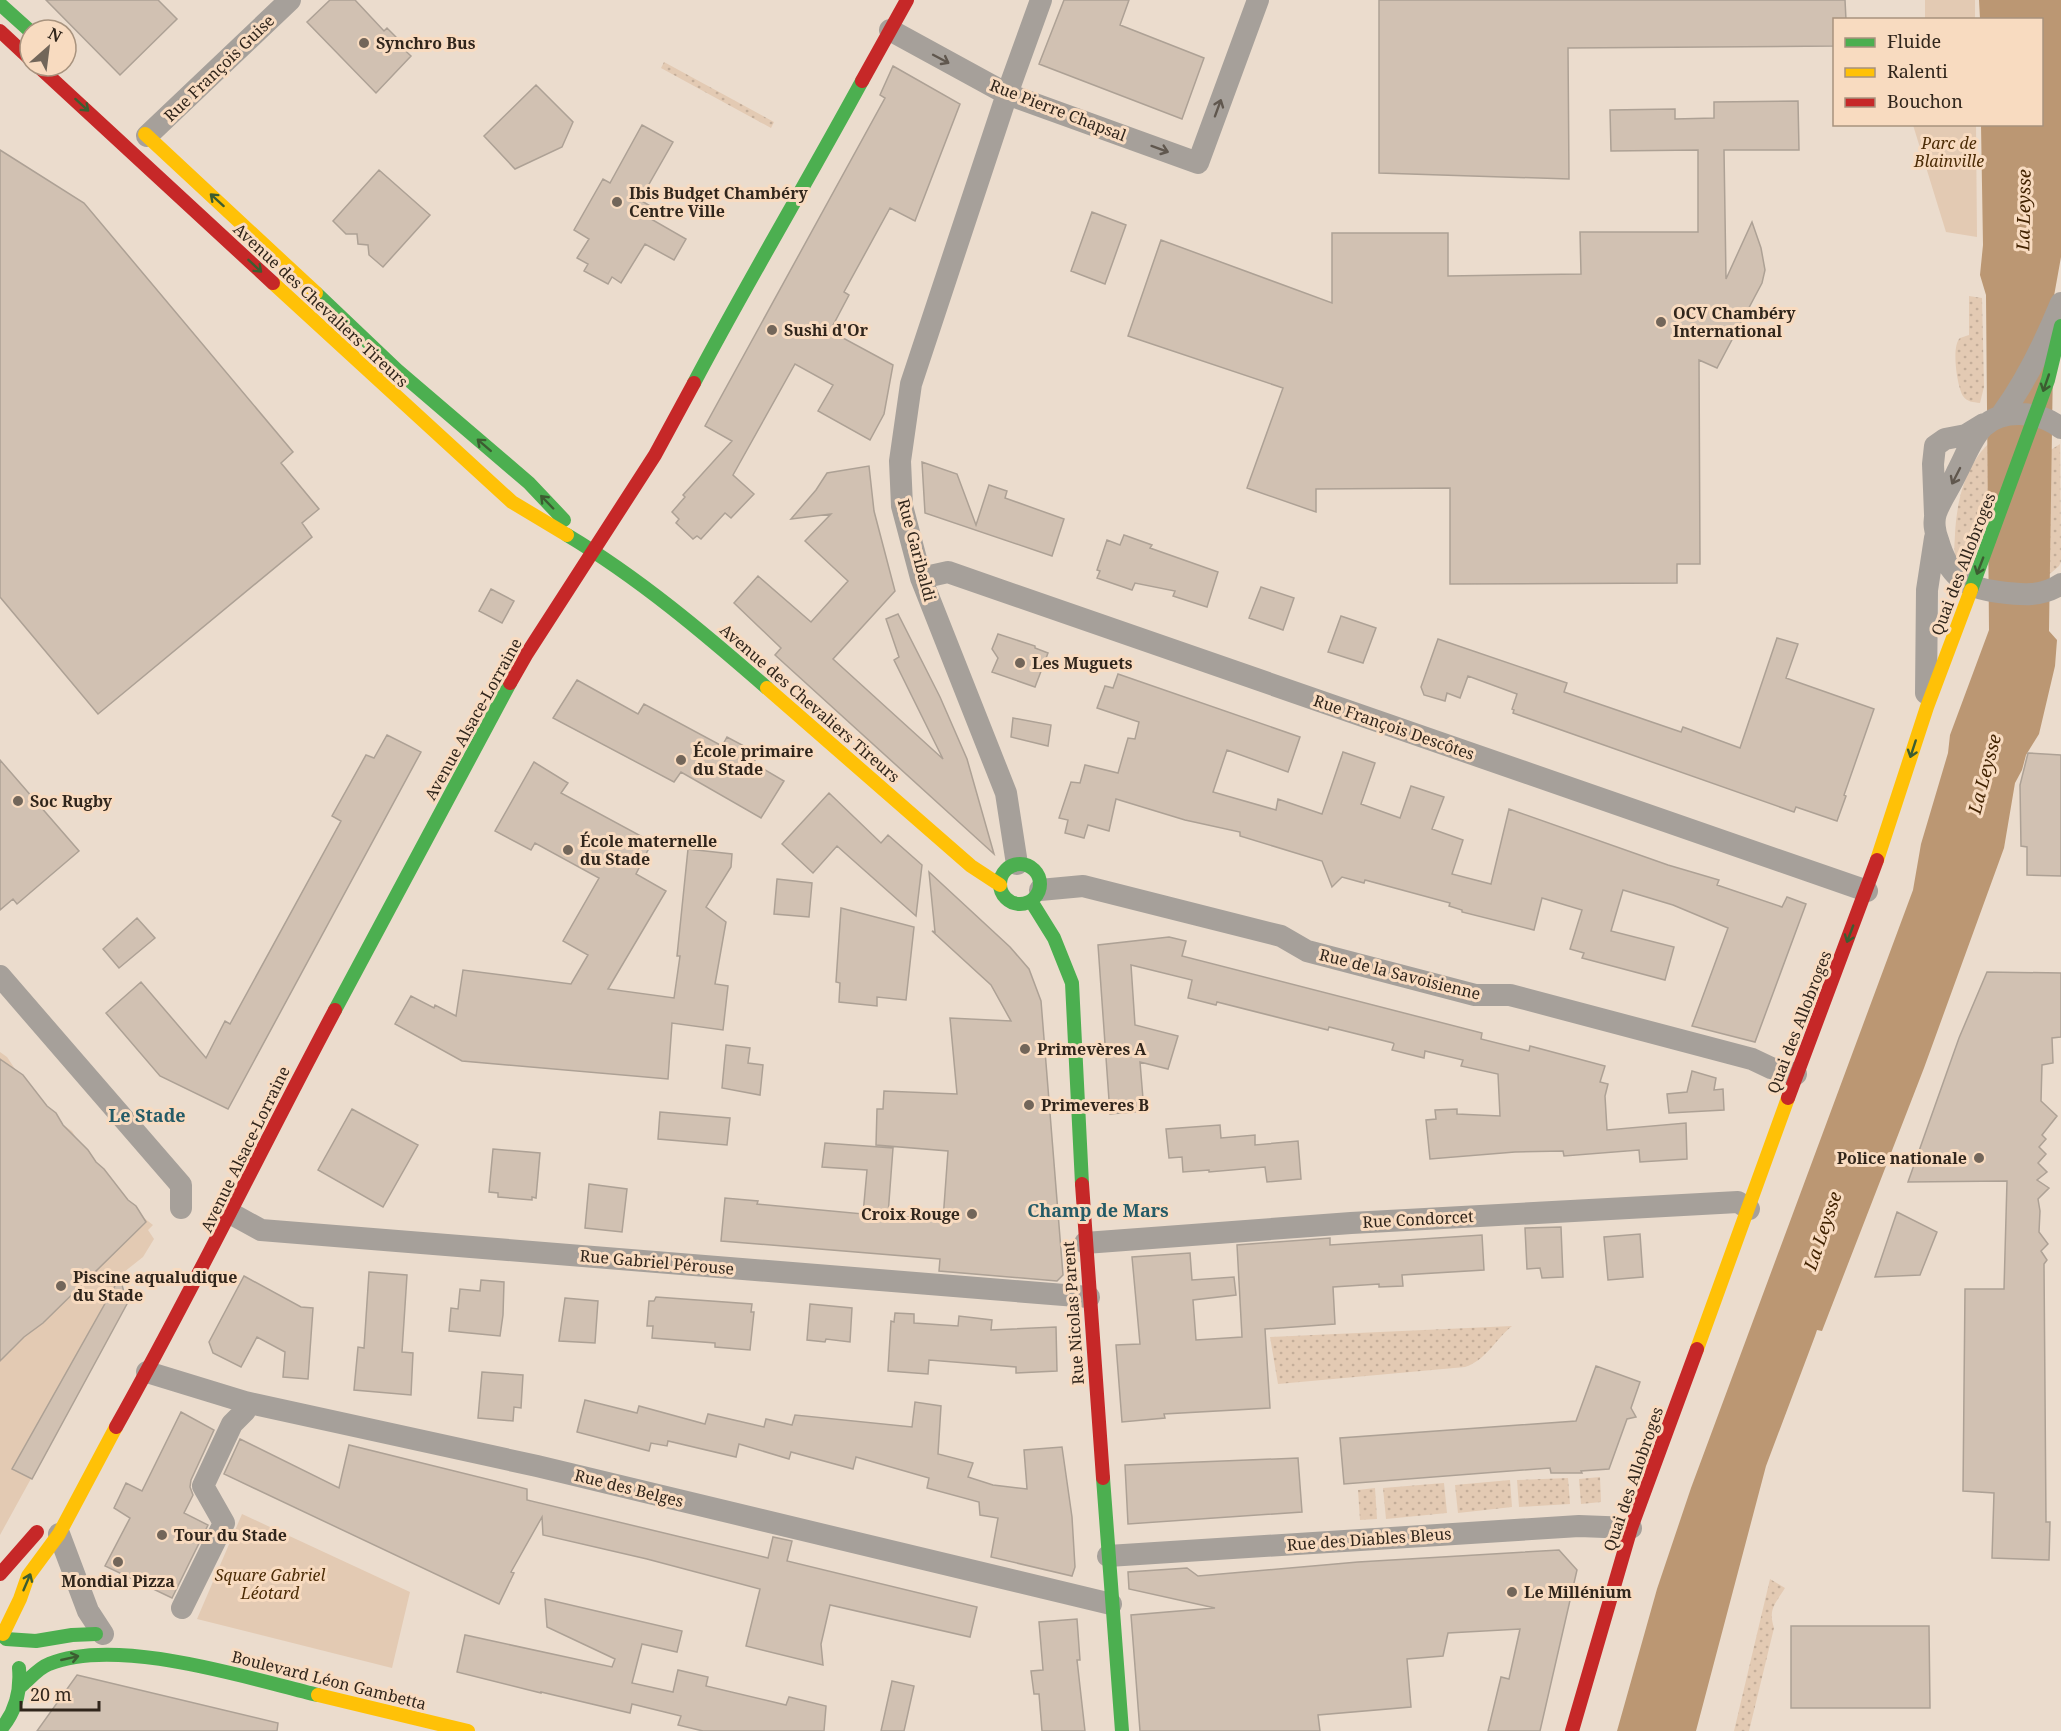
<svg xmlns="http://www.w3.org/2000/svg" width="2061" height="1731" font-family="'Noto Serif',serif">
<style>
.grass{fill:url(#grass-dots)}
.park{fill:#e3cab3}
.water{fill:#bb9773}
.building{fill:#d1c1b2;stroke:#ada195;stroke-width:1.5}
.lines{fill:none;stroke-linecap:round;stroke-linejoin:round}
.street{stroke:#a6a09a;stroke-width:22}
.fast{stroke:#4caf50;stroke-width:14}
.slow{stroke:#ffc107;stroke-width:14}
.jam{stroke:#c62828;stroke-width:14}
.oneway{stroke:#60574e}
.oneway2{stroke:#3c5d31}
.poi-dot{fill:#72665a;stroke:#f8dbc0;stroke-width:2}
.labels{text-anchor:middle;stroke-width:6;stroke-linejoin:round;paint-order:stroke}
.poi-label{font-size:16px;font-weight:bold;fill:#31261c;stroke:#f8dbc0;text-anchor:start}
.street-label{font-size:16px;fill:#31261c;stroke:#f8dbc0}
.park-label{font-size:16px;font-style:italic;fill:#4c2c06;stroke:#f8dbc0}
.water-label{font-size:18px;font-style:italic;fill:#412200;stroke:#f8dbc0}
.neighbourhood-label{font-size:18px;font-weight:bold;fill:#255b67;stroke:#f8dbc0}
</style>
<defs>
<pattern id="grass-dots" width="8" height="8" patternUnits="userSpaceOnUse" patternTransform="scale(1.5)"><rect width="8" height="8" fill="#e3cab3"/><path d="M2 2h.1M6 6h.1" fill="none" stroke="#c3ad99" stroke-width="1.8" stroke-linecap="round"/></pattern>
</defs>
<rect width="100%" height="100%" fill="#ebdccd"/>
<path class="grass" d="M664,62L774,122L771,128L661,68Z
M1969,296L1982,298L1984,387L1980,403C1973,402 1967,402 1963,396C1957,386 1951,346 1960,338C1961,338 1968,335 1969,335Z
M1996,437H2017L1963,569C1961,566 1957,562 1956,558C1953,551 1955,541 1955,534C1957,498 1966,461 1996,437Z
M2060,444L2061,562L2059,566L2044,579L2049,451Z
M1512,1326C1496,1339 1485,1361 1465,1367L1278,1384L1270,1337Z
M1600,1477L1601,1502L1581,1504L1579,1479Z
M1568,1478L1570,1504L1519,1507L1517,1480Z
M1510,1480L1512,1507L1458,1513L1455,1485Z
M1444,1483L1447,1513L1386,1519L1383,1488Z
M1375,1488L1377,1519L1360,1520L1358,1490Z
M1770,1579L1785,1588C1775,1604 1768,1609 1774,1628L1749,1731H1734Z"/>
<path class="park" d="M1925,0H1975V19H1925Z
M1913,125H1976L1977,237L1946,232Z
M0,1052L7,1057L15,1069L23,1075L47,1106L56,1113L63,1125L72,1131L79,1143L88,1150L96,1162L104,1169L128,1200L136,1206L144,1218L153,1225L148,1230L154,1239L143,1257L119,1276L127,1304L0,1535Z
M242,1514L410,1592L392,1668L197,1619Z"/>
<path class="water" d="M1979,0H2061V257L2054,296L2049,631L2057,640L2055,666L2039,734L2026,755L2022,770L2015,783L2004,848L1924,1068L1822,1331L1817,1330L1815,1336L1766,1466L1696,1731H1617L1657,1589L1691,1488L1913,890L1921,844L1948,753L1950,735L1989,630L1986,295L1980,275L1983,245L1981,125L2042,124V20L1980,19Z"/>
<path class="building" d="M46,0H158L177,19L120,75Z
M330,0H355L384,31L387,28L401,42L399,45L411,56L376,93L307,22Z
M1064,0H1129L1120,25L1204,58L1182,119L1039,64Z
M1379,0H1845L1846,20H1834V46L1568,48L1569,179L1379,173Z
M893,66L960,104L915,221L890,208L844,292L849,295L830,331L893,365L884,414L870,440L818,411L833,385L795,364L733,475L754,494L731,518L725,513L701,539L697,536L693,539L676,523L679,519L672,512L685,497L683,495L732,441L705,426L885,98L880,95Z
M536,85L573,122L562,147L515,169L484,136Z
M1798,101L1799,150H1724L1726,279L1752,222L1761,248L1765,270L1762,283L1717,368L1699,360L1700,564H1677V583L1450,584V488L1316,489V512L1247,488L1283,388L1128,336L1161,240L1332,303V233H1448V276L1581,274L1580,232H1698V150L1611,151L1610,110L1675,109V119L1714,118V102Z
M642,125L673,142L640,200L657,210L651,219L686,239L674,260L645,244L621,283L612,277L608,284L584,271L588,264L577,258L589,239L574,230L603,179L610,183Z
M0,150L84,203L293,452L281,463L319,509L302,523L312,537L98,714L0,597Z
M379,170L430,215L383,267L369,255L368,245L358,244L357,234H346L333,221Z
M1092,212L1126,225L1105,284L1071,271Z
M922,462L957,474L976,525L989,485L1007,491L1005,498L1064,519L1052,556L925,513Z
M869,466L874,511L895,591L833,659L943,759L894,660L899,657L886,619L898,614L940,697L967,759L994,854L775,655L781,648L734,603L758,576L811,622L848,581L805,541L831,514L791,519L816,490L827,473Z
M1124,535L1152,545L1150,548L1218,572L1207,607L1173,596L1175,591L1135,583L1132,590L1097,578L1100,571L1097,570L1107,540L1120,545Z
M1261,587L1294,598L1283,630L1249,618Z
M491,589L514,601L502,623L479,611Z
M1341,616L1376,628L1363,663L1328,652Z
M998,634L1035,646V648L1048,653L1035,687L992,672L998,658L992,649Z
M1777,638L1798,644L1786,678L1874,709L1844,795L1846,796L1837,821L1796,807L1794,812L1513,713L1514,710L1512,709L1517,694L1468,676L1460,698L1447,693L1445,701L1424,695L1421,687L1438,639L1567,683L1564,692L1681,732L1683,727L1740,748Z
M1118,674L1300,737L1288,772L1227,750L1213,792L1276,810L1278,799L1322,814L1343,752L1375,763L1361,804L1400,818L1411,786L1444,797L1432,829L1463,840L1452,874L1491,884L1509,809L1668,865L1719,880L1717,885L1782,907L1787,897L1806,904L1755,1042L1692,1026L1728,928L1673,905L1623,890L1611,931L1674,947L1665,980L1582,958L1584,953L1570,949L1582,910L1542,898L1534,930L1462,912V910L1449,906L1450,903L1365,880L1364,883L1342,877L1332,887L1322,861L1240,836V832L1185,820L1116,799L1109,831L1088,825L1084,838L1065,833L1068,820L1059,818L1071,782L1080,783L1085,765L1118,773L1128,738L1135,739L1139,722L1097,708L1105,686L1113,688Z
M577,680L638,714L644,704L722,746L727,737L759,754L753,763L784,781L761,818L681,772L674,782L553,718Z
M1013,718L1051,725L1048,746L1011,737Z
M387,735L421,752L228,1109L160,1076L106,1013L141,982L206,1058L225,1021L230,1024L341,821L332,816L366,755L374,758Z
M2028,753L2061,755V876L2027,875V847L2021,846L2020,785Z
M0,760L79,851L17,904L13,899L0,910Z
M534,762L568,783L561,793L652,842L636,874L666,891L608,989L674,998L680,956H677L688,849L732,854L731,867L706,907L726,922L715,984L728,986L723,1030L672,1023L668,1079L462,1061L395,1024L411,996L434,1008L435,1005L456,1016L463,970L571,984L588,955L563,941L599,878L535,843L531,850L495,831Z
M829,793L881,843L888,835L922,865L916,916L837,846L813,873L782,844Z
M929,872L1010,947L1029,969L1041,1001L1063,1275L1057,1281L939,1271L940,1259L721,1241L725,1198L758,1201L757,1204L863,1214L867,1170L822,1167L825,1143L893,1148L888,1215L943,1220L948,1151L876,1145L877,1109H883L884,1091L957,1094L950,1018L1011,1021L991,985L932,931L935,932Z
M777,879L812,883L809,917L774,914Z
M841,908L914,927L906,1000L877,997V1006L839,1002L840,983L836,982Z
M137,918L155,938L119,968L103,949Z
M1169,937L1186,941L1182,956L1482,1033L1481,1039L1529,1051L1530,1046L1605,1066L1600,1082L1608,1084L1605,1096L1607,1130L1686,1123L1687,1159L1640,1162L1639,1150L1564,1156L1563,1151L1515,1152L1430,1159L1426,1120L1436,1119L1435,1110L1457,1109V1114L1500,1116L1498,1074L1461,1066L1463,1060L1425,1051L1424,1058L1392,1050L1394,1044L1393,1043L1329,1027L1328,1030L1217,1002L1216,1005L1188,998L1192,980L1131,965L1135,1025L1178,1036L1168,1069L1140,1062L1144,1111L1110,1114L1098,945Z
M1987,972L2061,973V1037L2052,1038L2053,1063L2042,1065L2041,1101L2057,1116L2042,1135L2046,1139L2039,1147L2046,1154L2038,1163L2047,1172L2037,1180L2049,1188L2038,1199L2040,1211L2039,1232L2048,1244L2041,1251L2047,1260L2044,1264L2046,1522H2050L2049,1560L1992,1558L1994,1493L1963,1491L1965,1289H2004L2007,1181L1908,1182L1959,1038Z
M726,1045L750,1048L748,1063L763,1065L760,1095L722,1088Z
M0,1059L23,1075L47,1106L56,1113L63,1125L88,1150L96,1162L104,1169L128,1200L136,1206L146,1222L43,1323L24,1337L0,1361Z
M1692,1071L1716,1078L1714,1090L1723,1089L1724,1110L1669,1113L1667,1094L1687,1092Z
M352,1109L418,1145L383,1207L318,1170Z
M660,1112L730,1118L727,1145L658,1139Z
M1220,1125L1221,1138L1255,1135V1145L1298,1141L1301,1179L1267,1182L1265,1167L1209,1172V1170L1183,1172L1182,1157L1169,1158L1166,1129Z
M493,1149L540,1153L536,1198L532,1197V1200L498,1197V1193L489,1192Z
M589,1184L627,1189L622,1232L585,1228Z
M1897,1212L1937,1232L1920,1275L1875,1277Z
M1561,1227L1563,1277L1542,1278L1540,1268L1527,1269L1525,1228Z
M1640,1234L1643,1277L1608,1280L1604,1237Z
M1482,1235L1484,1270L1402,1275L1403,1286L1379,1287V1284L1333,1287L1335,1324L1265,1329L1270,1408L1164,1414L1165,1418L1122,1422L1116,1345L1140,1344L1132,1257L1190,1253L1192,1280L1234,1277L1236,1295L1193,1300L1196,1340L1242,1337L1237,1245L1330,1238V1245Z
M369,1272L407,1275L402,1352L413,1353L411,1395L354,1390L358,1347L364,1348Z
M244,1276L301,1307L313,1308L308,1379L283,1377L285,1352L257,1337L241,1367L213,1353L209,1342Z
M120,1277L127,1304L32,1479L12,1469Z
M481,1280L504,1282L503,1315L500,1336L449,1331L451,1308L458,1309L460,1289L480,1291Z
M656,1297L752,1304L751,1312H754L750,1350L715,1347V1343L652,1338L653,1326H647L649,1301H654Z
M565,1298L598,1301L595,1343L559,1341Z
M810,1304L852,1308L850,1342L826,1339L825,1342L807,1340Z
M895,1313L914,1314V1323L958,1326L959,1316L992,1320L991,1330L1056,1327L1057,1371L1016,1373V1367L929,1360L928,1374L888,1371L891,1321L894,1322Z
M1596,1366L1640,1382L1631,1408L1636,1417L1627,1419L1609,1469L1581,1471L1582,1473H1551L1550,1468L1344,1484L1340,1438L1576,1421Z
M482,1372L523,1375L521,1408L514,1407L513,1421L478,1418Z
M585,1400L637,1413L639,1406L705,1424L708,1414L764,1427L766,1419L792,1425L795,1415L912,1427L915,1402L941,1406L938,1454L973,1463L968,1477L993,1485L1027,1489L1024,1450L1062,1447L1072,1517L1075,1567L1072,1576L991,1557L998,1518L980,1515L979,1502L927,1488L929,1478L856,1457L853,1469L791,1452L789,1459L739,1444L736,1457L668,1441L667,1446L651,1443L649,1451L577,1432Z
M181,1412L214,1430L191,1480L190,1487L193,1495L184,1513L208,1525L172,1598L105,1566L130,1518L114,1508L126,1483L142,1491Z
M240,1439L339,1488L349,1445L527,1489V1500L768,1558L773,1537L792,1541L787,1561L977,1607L970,1637L830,1605L821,1644L823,1665L746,1646L760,1589L647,1559L543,1535L542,1517L511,1572L514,1573L499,1604L224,1474Z
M1298,1458L1302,1512L1128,1524L1125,1465Z
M1559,1550L1577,1570L1540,1731H1488L1501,1677L1509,1679L1520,1629L1448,1633L1443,1656L1407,1659L1411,1707L1318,1715L1320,1731H1140L1131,1615L1215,1608L1129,1589L1128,1572L1187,1568L1198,1576L1358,1562Z
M545,1599L682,1631L677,1652L642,1644L632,1683L673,1692L678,1670L708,1677L706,1686L786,1705L789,1697L826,1706L824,1731H703L678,1725L681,1716L632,1704L630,1713L541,1692V1693L457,1672L465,1635L612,1667L615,1659L547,1627Z
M1077,1619L1080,1660H1077L1085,1731H1042L1039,1694H1034L1031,1671L1043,1670L1039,1622Z
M1791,1626H1929L1930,1708H1791Z
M77,1675L278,1723L277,1731H37Z
M892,1681L914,1686L904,1731H881Z"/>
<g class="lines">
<path class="street" d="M890,30L1007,94L1198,163L1258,0
M147,136L290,0
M2002,414C2027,380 2045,342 2061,303
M2061,428C2048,418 2035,414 2019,414C1979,414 1973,441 1957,472C1951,486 1941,499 1936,513C1933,521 1935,533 1938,540C1948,575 1964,588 1999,592C2022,595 2042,597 2061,584
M1935,514L1933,464L1935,446L1945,439L1966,435L1984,424
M921,578L948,572L1867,891
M1926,693L1927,590L1935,538
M1017,864L1006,793L921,578L902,506L900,461L911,384L1007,94L1041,0
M1040,890L1083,886L1281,936L1307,951L1475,995H1510L1752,1059L1771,1068L1796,1074
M0,976L181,1185V1208
M230,1213L261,1230L1089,1297
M1085,1243L1351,1223L1738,1202L1749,1209
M147,1372L245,1402L537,1466L1111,1604
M59,1534L88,1611L103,1634
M1108,1556L1579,1526L1631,1528
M182,1608L224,1523L203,1486L232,1424L245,1411"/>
<path class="fast" d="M0,4L30,31
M316,293L397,370L529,483L564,520
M694,383C748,281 807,182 862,81
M567,535C639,578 704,633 767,688
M1971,590L2048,380L2061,326
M1000 884a20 20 0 1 1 40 0a20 20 0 1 1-40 0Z
M1031,901L1054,938L1072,983L1082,1184
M335,1010L510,683
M1103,1478L1122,1731
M6,1639L36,1641L72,1635L96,1634
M20,1687C29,1680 38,1668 49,1664C117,1636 247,1678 318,1695
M0,1730C16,1712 21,1692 19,1668"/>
<path class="slow" d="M145,134L316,293
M273,283L512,502L567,535
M767,688L971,866L1000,885
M1877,860L1927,707L1971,590
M1697,1349L1788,1098
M3,1634L20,1599L28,1576L59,1534L116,1427
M318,1695L468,1731"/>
<path class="jam" d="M0,31L30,59
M38,66L273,283
M862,81L907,0
M510,683L526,655L655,455L694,383
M1788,1098L1877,860
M1082,1184L1103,1478
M116,1427C193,1290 261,1149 335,1010
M0,1574L37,1532
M1572,1731L1631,1528L1697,1349"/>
</g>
<defs><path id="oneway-shaft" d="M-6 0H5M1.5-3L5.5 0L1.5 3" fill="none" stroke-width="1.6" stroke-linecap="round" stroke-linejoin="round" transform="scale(1.5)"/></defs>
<g class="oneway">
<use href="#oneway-shaft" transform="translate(941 59) rotate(28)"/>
<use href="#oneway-shaft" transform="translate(1218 108) rotate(-70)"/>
<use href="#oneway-shaft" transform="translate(1160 149) rotate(20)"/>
<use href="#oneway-shaft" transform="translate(1956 476) rotate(117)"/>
</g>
<g class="oneway2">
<use href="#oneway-shaft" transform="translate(82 105) rotate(42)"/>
<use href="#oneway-shaft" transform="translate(217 200) rotate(-138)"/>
<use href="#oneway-shaft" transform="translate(255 266) rotate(43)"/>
<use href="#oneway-shaft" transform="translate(2046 383) rotate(109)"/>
<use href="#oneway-shaft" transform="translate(484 445) rotate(-139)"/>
<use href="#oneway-shaft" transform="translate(547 502) rotate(-134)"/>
<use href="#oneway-shaft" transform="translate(1980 566) rotate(111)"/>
<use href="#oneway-shaft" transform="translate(1913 749) rotate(108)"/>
<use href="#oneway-shaft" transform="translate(1850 934) rotate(111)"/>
<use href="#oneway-shaft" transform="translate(27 1582) rotate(-67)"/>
<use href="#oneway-shaft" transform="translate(70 1658) rotate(-13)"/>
</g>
<g class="poi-dot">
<circle cx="364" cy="43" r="6"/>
<circle cx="617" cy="202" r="6"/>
<circle cx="1661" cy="322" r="6"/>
<circle cx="772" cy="330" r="6"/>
<circle cx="1020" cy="663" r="6"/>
<circle cx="681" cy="760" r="6"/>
<circle cx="18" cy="801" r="6"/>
<circle cx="568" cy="850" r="6"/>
<circle cx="1025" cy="1049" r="6"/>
<circle cx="1029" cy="1105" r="6"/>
<circle cx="1979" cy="1158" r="6"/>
<circle cx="972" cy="1214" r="6"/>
<circle cx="61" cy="1286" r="6"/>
<circle cx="162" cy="1535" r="6"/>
<circle cx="118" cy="1562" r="6"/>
<circle cx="1512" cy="1592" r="6"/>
</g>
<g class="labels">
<g class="poi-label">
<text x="376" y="49">Synchro Bus</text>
<text x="629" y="199">Ibis Budget Chambéry<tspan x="629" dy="18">Centre Ville</tspan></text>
<text x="1673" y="319">OCV Chambéry<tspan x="1673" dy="18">International</tspan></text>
<text x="784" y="336">Sushi d'Or</text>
<text x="1032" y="669">Les Muguets</text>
<text x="693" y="757">École primaire<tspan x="693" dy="18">du Stade</tspan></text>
<text x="30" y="807">Soc Rugby</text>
<text x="580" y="847">École maternelle<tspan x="580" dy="18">du Stade</tspan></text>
<text x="1037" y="1055">Primevères A</text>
<text x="1041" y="1111">Primeveres B</text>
<text x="1967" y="1164" text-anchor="end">Police nationale</text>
<text x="960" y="1220" text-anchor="end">Croix Rouge</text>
<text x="73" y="1283">Piscine aqualudique<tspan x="73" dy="18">du Stade</tspan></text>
<text x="174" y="1541">Tour du Stade</text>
<text x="118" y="1587" text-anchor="middle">Mondial Pizza</text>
<text x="1524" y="1598">Le Millénium</text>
</g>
<g class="street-label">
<text transform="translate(219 68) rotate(-44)" y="6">Rue François Guise</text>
<text transform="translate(1058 110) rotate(21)" y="6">Rue Pierre Chapsal</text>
<text transform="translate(321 305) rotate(43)" y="6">Avenue des Chevaliers Tireurs</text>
<text transform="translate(917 550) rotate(75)" y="6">Rue Garibaldi</text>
<text transform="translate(1963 564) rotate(-69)" y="6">Quai des Allobroges</text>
<text transform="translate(810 703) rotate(41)" y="6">Avenue des Chevaliers Tireurs</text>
<text transform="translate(473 719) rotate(-61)" y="6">Avenue Alsace-Lorraine</text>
<text transform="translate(1394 727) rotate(19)" y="6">Rue François Descôtes</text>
<text transform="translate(1400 974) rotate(14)" y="6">Rue de la Savoisienne</text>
<text transform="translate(1799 1022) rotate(-69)" y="6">Quai des Allobroges</text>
<text transform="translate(245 1149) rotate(-64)" y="6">Avenue Alsace-Lorraine</text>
<text transform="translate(1418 1219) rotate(-3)" y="6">Rue Condorcet</text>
<text transform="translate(657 1262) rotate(5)" y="6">Rue Gabriel Pérouse</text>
<text transform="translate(1073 1313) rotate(-94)" y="6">Rue Nicolas Parent</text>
<text transform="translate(1633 1479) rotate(-71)" y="6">Quai des Allobroges</text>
<text transform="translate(629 1488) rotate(14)" y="6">Rue des Belges</text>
<text transform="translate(1369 1539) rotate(-4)" y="6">Rue des Diables Bleus</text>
<text transform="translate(329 1680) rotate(14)" y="6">Boulevard Léon Gambetta</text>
</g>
<g class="park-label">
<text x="1949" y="149">Parc de<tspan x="1949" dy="18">Blainville</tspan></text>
<text x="270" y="1581">Square Gabriel<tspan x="270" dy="18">Léotard</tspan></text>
</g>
<g class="water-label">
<text transform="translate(2024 210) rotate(-89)" y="6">La Leysse</text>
<text transform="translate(1985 774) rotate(-75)" y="6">La Leysse</text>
<text transform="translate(1823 1231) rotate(-71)" y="6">La Leysse</text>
</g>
<g class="neighbourhood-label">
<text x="147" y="1122">Le Stade</text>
<text x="1098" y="1217">Champ de Mars</text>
</g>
</g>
<rect x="1833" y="18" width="210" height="108" fill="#f8dbc0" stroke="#a8937e" stroke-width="1.5"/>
<rect x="1845" y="38" width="30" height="9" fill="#4caf50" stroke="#a8937e" stroke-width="1.5"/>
<text x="1887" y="48" font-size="18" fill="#31261c">Fluide</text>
<rect x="1845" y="68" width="30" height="9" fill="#ffc107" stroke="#a8937e" stroke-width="1.5"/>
<text x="1887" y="78" font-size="18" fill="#31261c">Ralenti</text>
<rect x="1845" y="98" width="30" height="9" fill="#c62828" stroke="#a8937e" stroke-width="1.5"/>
<text x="1887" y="108" font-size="18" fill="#31261c">Bouchon</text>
<g transform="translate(48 48) rotate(28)"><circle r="28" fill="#f8dbc0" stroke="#a8937e" stroke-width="1.5"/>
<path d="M0-4.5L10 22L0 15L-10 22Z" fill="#72665a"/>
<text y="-9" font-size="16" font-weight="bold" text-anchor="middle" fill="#31261c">N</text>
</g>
<path d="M21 1701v9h78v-9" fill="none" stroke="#31261c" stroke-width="3"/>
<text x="30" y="1701" font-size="18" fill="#31261c" stroke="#f8dbc0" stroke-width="4.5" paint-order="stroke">20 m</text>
</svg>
